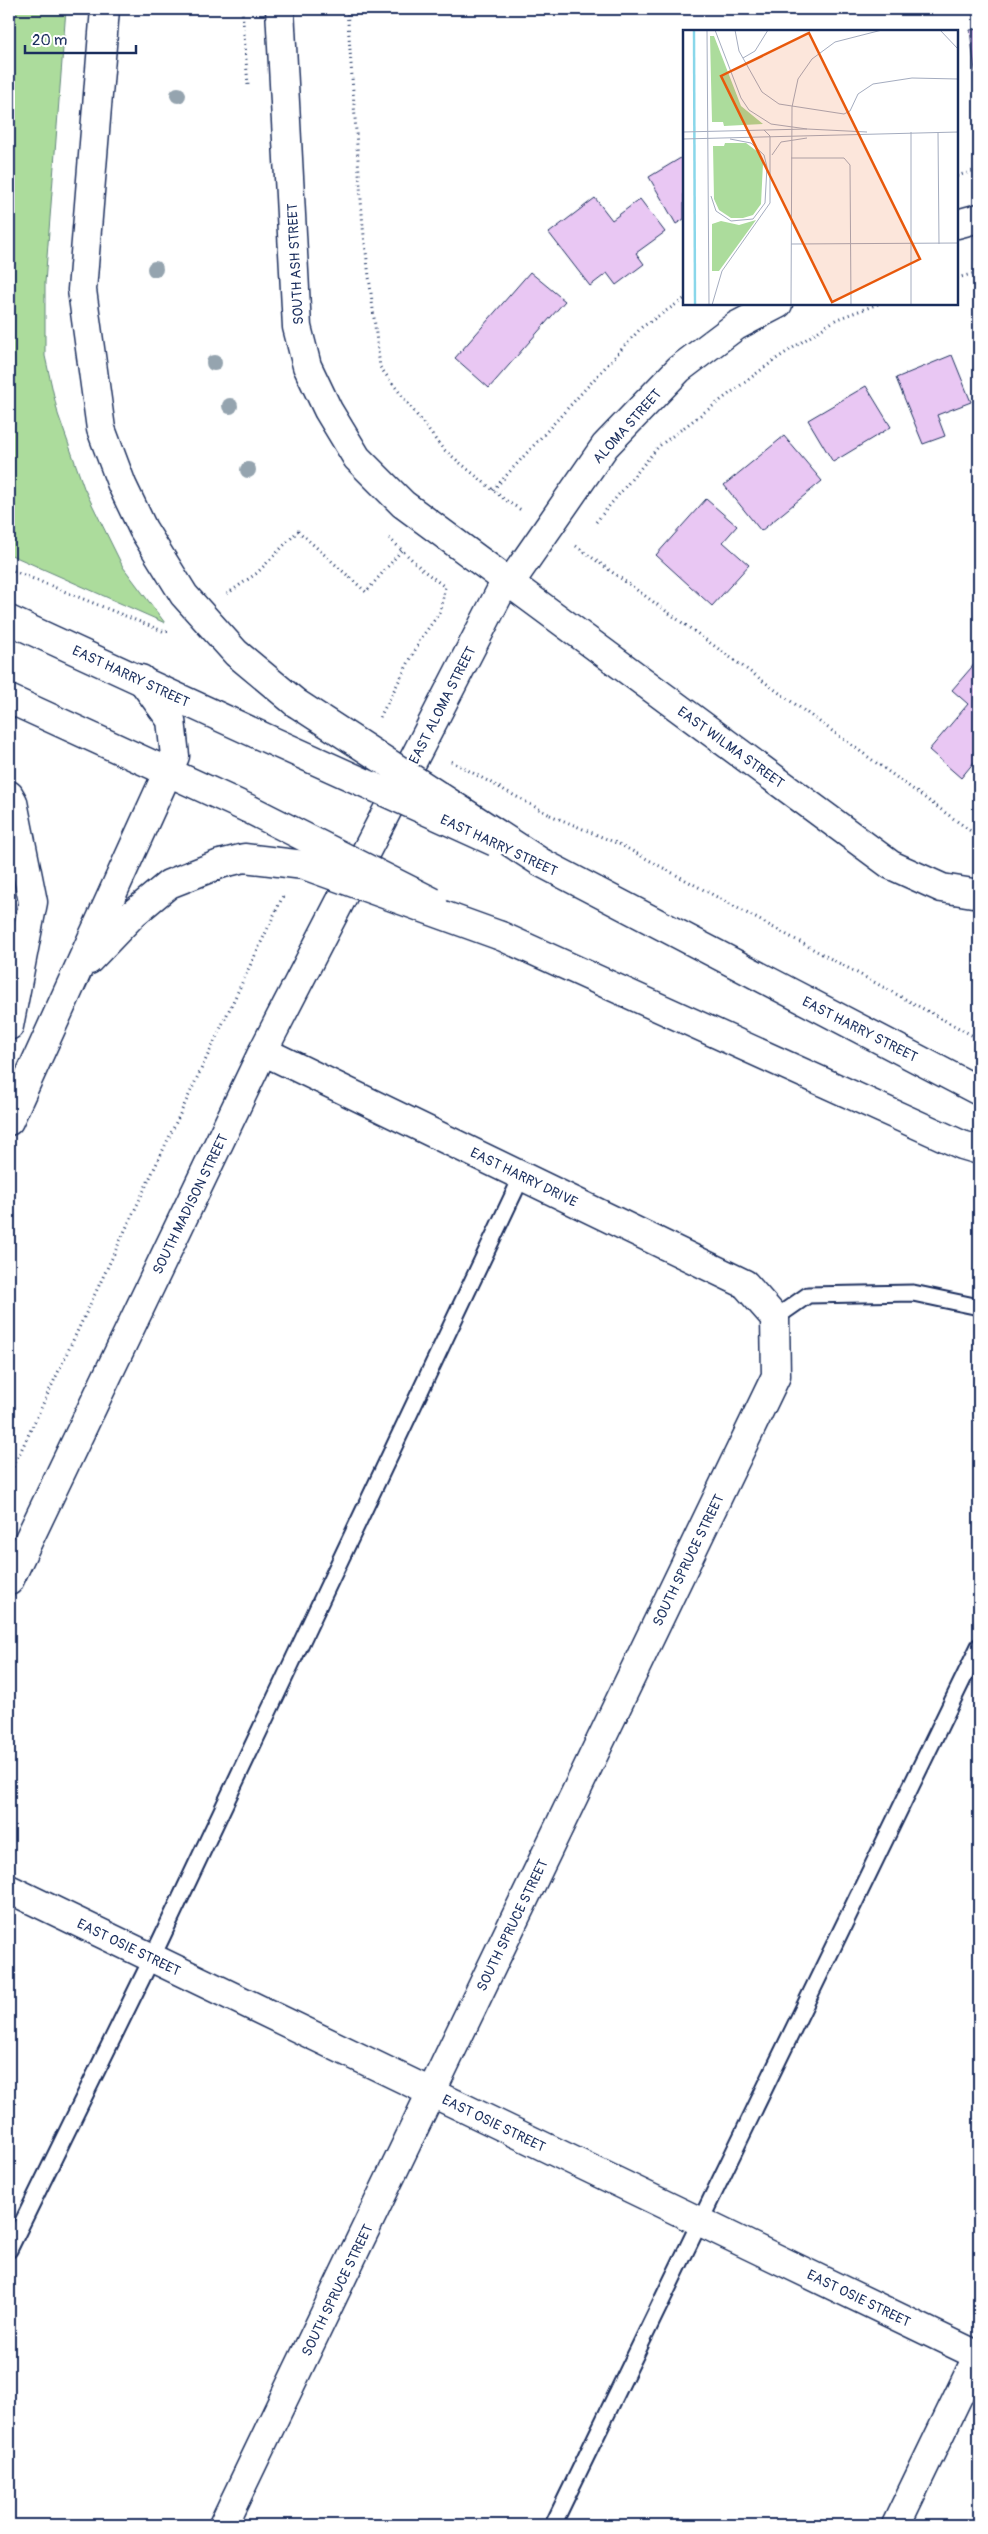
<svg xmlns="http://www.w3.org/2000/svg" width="988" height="2534" font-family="Pangolin,sans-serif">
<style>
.green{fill:#acdc9c;stroke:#64867d}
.building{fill:#e9c7f3;stroke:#1b2f5e}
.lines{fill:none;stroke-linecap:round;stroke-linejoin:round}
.lane-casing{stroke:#1b2f5e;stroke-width:19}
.street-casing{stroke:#1b2f5e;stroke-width:31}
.secondary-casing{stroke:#1b2f5e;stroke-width:31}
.highway-casing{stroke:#1b2f5e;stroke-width:31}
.path{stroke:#1b2f5e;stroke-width:3;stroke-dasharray:1 4;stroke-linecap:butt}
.lane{stroke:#fff;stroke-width:15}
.street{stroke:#fff;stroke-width:28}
.secondary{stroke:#fff;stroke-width:28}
.highway{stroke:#fff;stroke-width:28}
.secondary-bridge-casing{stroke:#1b2f5e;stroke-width:31;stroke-linecap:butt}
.highway-bridge-casing{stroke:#1b2f5e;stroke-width:31;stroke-linecap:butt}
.path-bridge{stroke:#1b2f5e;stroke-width:3;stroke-dasharray:1 4;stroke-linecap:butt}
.secondary-bridge{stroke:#fff;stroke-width:28}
.highway-bridge{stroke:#fff;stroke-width:28}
.tree{fill:#95a4af}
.labels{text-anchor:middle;stroke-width:4.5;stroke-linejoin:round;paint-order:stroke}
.street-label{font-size:14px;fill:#1b2f5e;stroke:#fff}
.inset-river{fill:none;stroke:#8ad7ea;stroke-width:2.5}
.inset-road{fill:none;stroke:#a4acbf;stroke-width:1}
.view{fill:#e8590c;fill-opacity:0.15;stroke:#e8590c;stroke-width:2.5}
.inset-edge{fill:none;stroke:#1b2f5e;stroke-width:2.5}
</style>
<rect width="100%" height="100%" fill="#fff"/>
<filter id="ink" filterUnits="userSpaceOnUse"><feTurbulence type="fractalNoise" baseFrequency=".02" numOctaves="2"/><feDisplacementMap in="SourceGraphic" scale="10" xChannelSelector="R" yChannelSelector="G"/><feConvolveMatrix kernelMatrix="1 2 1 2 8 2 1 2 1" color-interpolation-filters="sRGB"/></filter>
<g filter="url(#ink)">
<path class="green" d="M9,9H66L45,283V356L58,414L84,488L123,567L165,623L9,554Z"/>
<path class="building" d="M979,29V95H978L970,30Z
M684,156V219L676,224L649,177Z
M595,198L612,220L640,199L665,232L636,253L644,264L616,285L607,273L590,286L549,233Z
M530,272L565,301L489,388L455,358Z
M952,355L971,402L937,415L945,436L923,444L896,378Z
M866,386L891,427L833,462L808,420Z
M784,436L822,481L761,531L724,485Z
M706,499L737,526L723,542L749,565L712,606L656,555Z
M977,661L979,663V756L961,778L929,750L968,704L952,690Z"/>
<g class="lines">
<g class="lane-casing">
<path id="lane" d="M775,1318L808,1295L913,1293L979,1307
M9,2250L152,1958L522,1176
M553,2525L979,1646"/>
</g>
<g class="street-casing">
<path id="street" d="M280,9L297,327L307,366L328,410L357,458L403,504L891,865L942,888L979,894
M957,224L979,218
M9,1581L263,1051L501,590L510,583L605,446L679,369L736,326L778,304
M9,1889L979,2356
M223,2525L776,1376L775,1318L745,1284L263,1051
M896,2525L979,2353"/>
</g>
<g class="secondary-casing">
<path id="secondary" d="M9,620L259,735
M9,699L249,809
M542,863L979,1091
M501,936L962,1145L979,1150"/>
</g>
<g class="highway-casing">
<path id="highway" d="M105,9L82,290L101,429L122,485L143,529L184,595L236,653L296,703
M9,795L13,802L33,902L9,1026
M89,960L134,913L169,884L220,864
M9,1121L175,756L171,720L141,679"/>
</g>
<path class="path" d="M242,9L248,85
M347,9L363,227L380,367L442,448L504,499L521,510
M957,176L979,169
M957,278L979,272
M493,490L642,327L684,299
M596,522L659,446L776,359L837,319L878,304
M576,546L979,837
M9,569L165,632L170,629
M227,594L257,573L298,531L366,592L402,550
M380,717L422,637L440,612L445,587L424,571L387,536
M550,815L621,845L979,1039
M9,1476L283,896"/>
<use href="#lane" class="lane"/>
<use href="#street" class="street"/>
<use href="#secondary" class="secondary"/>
<use href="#highway" class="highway"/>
<g class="secondary-bridge-casing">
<path id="secondary-bridge" d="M259,735L495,842
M249,809L433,902"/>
</g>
<g class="highway-bridge-casing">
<path id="highway-bridge" d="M296,703L542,863
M220,864L244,858L304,865L501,936"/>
</g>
<path class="path-bridge" d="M451,761L550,815"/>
<use href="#secondary-bridge" class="secondary-bridge"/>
<use href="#highway-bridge" class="highway-bridge"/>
</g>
<g class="tree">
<circle cx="178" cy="95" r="8"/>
<circle cx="155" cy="269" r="8"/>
<circle cx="214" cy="363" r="8"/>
<circle cx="230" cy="406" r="8"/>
<circle cx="248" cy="470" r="8"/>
</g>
</g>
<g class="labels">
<g class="street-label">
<text transform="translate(295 264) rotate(-93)" y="5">SOUTH ASH STREET</text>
<text transform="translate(627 426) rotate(-48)" y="5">ALOMA STREET</text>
<text transform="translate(131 676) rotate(25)" y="5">EAST HARRY STREET</text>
<text transform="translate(442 705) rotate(-63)" y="5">EAST ALOMA STREET</text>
<text transform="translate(731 747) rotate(36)" y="5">EAST WILMA STREET</text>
<text transform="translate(499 845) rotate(25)" y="5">EAST HARRY STREET</text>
<text transform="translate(860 1029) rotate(27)" y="5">EAST HARRY STREET</text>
<text transform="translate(524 1177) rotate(26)" y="5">EAST HARRY DRIVE</text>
<text transform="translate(190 1204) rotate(-64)" y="5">SOUTH MADISON STREET</text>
<text transform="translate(688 1560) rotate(-64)" y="5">SOUTH SPRUCE STREET</text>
<text transform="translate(512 1925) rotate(-64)" y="5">SOUTH SPRUCE STREET</text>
<text transform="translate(129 1947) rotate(26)" y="5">EAST OSIE STREET</text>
<text transform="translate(494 2123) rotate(26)" y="5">EAST OSIE STREET</text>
<text transform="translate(337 2290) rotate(-64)" y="5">SOUTH SPRUCE STREET</text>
<text transform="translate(859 2298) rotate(26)" y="5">EAST OSIE STREET</text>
</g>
</g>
<g transform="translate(683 30)">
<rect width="275" height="275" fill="#fff"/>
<path d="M27,6H31L58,76L80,94L41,96L40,92H29ZM42,113H63L75,122L80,133L78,174L70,185L60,188H48L36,180L31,169L30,116H41ZM73,190L36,241H29V194L38,191L56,195Z" fill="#acdc9c"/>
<path class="inset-river" d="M11,0L12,275"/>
<path class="inset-road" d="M24,0L26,275M32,0L58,68L66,80L88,94L124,99M52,0L56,21L79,62L96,74L161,84L167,81L175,64L190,54L229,48L275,49M257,0L275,19M60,28L72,21L85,0M0,102L124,99L184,102M228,102V275M255,102L256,214M0,109L275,102M89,125L98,112L124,108M108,128H161L167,135L168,275M28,166L33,181L48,191L70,189L82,173L84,137L81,125L68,113L47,109M108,214L275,213M29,275L39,241L87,173V106L81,100M108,275L109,77L115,49L129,29L152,12L199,0"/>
<path class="view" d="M126,3L237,229L149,272L38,46Z"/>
<rect width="275" height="275" class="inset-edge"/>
</g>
<rect width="988" height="2534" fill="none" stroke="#fff" stroke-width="30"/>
<rect x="15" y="15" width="958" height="2504" fill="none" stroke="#1b2f5e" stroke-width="2" filter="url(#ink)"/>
<path d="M25 45v8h111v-8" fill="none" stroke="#1b2f5e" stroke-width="2.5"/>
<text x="32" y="45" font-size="15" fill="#1b2f5e" stroke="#ffffff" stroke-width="4" paint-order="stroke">20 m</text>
</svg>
